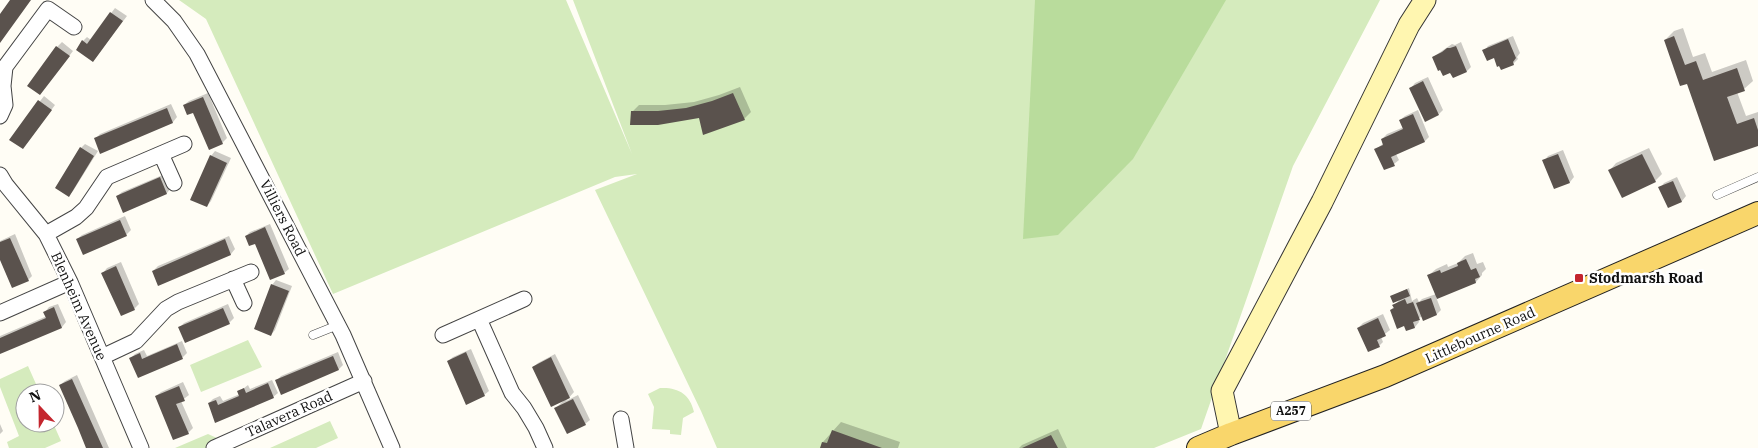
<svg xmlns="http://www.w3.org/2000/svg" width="1758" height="448" font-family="'IBM Plex Serif',serif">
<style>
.green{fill:#d5ebbd}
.forest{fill:#b9dc9c}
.shadow{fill:#0003}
.building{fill:#5a524d}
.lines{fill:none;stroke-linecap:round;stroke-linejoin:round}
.lane-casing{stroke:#444;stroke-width:9}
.street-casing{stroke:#444;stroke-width:17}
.secondary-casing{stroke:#333;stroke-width:23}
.primary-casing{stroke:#222;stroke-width:24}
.lane{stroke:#fff;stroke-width:8}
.street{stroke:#fff;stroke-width:15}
.secondary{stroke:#fff6b0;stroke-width:21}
.primary{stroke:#f9d66b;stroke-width:22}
.poi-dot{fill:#c4262e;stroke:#fff;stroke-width:2}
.labels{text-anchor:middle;stroke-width:5;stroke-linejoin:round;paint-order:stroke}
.shield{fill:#fff;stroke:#585858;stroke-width:1}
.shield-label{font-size:12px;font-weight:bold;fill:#111}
.street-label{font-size:14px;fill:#111;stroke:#fff}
.poi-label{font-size:14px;font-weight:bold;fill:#111;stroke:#fff;text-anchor:start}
</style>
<rect width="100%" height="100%" fill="#fffdf5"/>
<path class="green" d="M179,0H566L632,154L573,0H1380L1293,166L1201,429L1154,448H717L701,411L595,190L637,174L615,177L333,294L206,19Z
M248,340L262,367L201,392L190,365Z
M28,366L40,393H25V423H53L61,441L45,448H9L7,442L19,436L0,387V379Z
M660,388C678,387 690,394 694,412L683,418L681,435L670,434V430L652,429L654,407L648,394Z
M330,421L338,438L316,448H270Z
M208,434L219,439L220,441L205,448H175Z"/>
<path class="forest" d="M1035,0H1226L1133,159L1058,235L1023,239Z"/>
<path class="shadow" d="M115,8L127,16L93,61L83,41L87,37L91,40Z
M1683,28L1693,57L1705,53L1712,72L1746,60L1753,81L1744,89L1737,92L1746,116L1758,112V144L1687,82L1665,40L1674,31Z
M1513,36L1520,53L1517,57L1518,59L1513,64L1484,51L1488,46Z
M62,42L73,51L40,94L57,47Z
M1461,42L1471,67L1467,71H1451L1433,57L1452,44L1455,45Z
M1428,77L1443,110L1439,114L1411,88L1415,83Z
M740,87L751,112L744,119L632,112L639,105H665L694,102L719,95Z
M208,93L227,138L222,143L209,148L194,111L184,105L189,101Z
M44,96L55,105L27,143L11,139Z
M171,104L177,117L173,122L101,152L95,139L100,134Z
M1418,110L1429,137L1425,141L1396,154L1399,160L1394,164L1384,169L1376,149L1384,143L1382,139L1387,134L1404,127L1400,120L1405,116Z
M85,144L98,151L73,191L69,195L81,148Z
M1649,148L1662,174L1655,181L1610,170L1616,163Z
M1563,150L1574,177L1570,182L1555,188L1544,161L1548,156Z
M215,151L231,158L211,201L207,206L211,156Z
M165,174L171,188L167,193L123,211L117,196L122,192Z
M1677,177L1686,196L1682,201L1668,207L1660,188L1664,183Z
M125,216L131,230L126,235L77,239L82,235Z
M270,224L289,269L284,273L256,242L246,236L250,232Z
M15,234L32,276L28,280L0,257V241Z
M229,236L235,249L231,254L159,284L153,271L158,266Z
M1473,253L1477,264L1483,262L1486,269L1482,273V275L1476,282L1436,297L1441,310L1437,314L1422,316L1418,319L1419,322L1415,327L1407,330L1405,324L1391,310L1400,299L1392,296L1409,288L1412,301L1417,298L1419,302L1422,299L1436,294L1429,275L1436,269L1447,264L1448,267L1458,263L1465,256Z
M121,262L139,304L134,309L121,314L103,273L107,268Z
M276,280L292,286L275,330L271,335L272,285Z
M58,304L66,322L62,327L0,353V336L47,316L45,312L49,307Z
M228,304L234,318L229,323L180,327L184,323Z
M1383,314L1390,330L1381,337L1383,342L1379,346L1358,328L1363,323Z
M182,341L187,353L183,357L139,377L131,358L135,354L144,350L147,356Z
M471,349L489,391L484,395L448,361L453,357Z
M338,352L343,365L339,369L282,393L276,381L281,376Z
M555,354L574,392L566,401L578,395L590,420L585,424L556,408L564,400L533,367L538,363Z
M77,375L109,448H88L60,385L65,381Z
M272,380L278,393L273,397L216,422L209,403L213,399L220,396L223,401L240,394L239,392L248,385L250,389Z
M183,382L189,395L181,401L193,428L188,433L156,396L161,392Z
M841,422L900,442L898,448H821L823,442Z
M0,424L3,431L0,434Z
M1058,429L1067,448H1019L1022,445Z"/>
<path class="building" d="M10,0H31L0,43V14Z
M110,12L123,21L93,62L76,50L82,40L87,44Z
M1674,36L1685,65L1696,61L1703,80L1737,68L1745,91L1727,97L1737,124L1754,118L1758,130V146L1714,161L1687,84L1680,86L1664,40Z
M1508,39L1516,58L1513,62L1514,65L1501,70L1499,66L1497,67L1494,58L1487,61L1482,50Z
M56,46L70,56L40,95L27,86Z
M1456,46L1467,72L1453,78L1450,73L1443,76L1440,70L1438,71L1432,57L1442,52L1447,48H1450Z
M1423,81L1439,115L1425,122L1409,88Z
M733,93L745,120L703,135L699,118L658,125H630L631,111H658L686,108L712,101Z
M203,97L223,144L209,150L193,113L187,115L183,105Z
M38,100L52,110L23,149L9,140Z
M167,108L173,123L100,154L94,138Z
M1413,114L1425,142L1391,157L1395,166L1384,170L1374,149L1383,145L1381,139L1403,129L1399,120Z
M80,147L94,156L69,197L55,188Z
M1558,154L1570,183L1554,189L1542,160Z
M1642,154L1656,182L1622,198L1608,170Z
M210,155L227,163L207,207L190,200Z
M160,177L167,194L123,213L116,196Z
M1673,181L1682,202L1668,208L1658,187Z
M120,220L127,236L83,255L76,239Z
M265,227L285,274L270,280L255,244L249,246L245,236Z
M10,238L29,281L12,288L0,260V242Z
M225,239L231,255L158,286L152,271Z
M1466,259L1471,270L1476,268L1480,277L1475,279L1476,283L1437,299L1427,275L1440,270L1441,273L1458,266L1457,263Z
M116,266L135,310L121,316L101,273Z
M271,284L289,291L271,336L254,329Z
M1407,289L1410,296L1393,303L1390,296Z
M1431,298L1437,315L1423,321L1416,303Z
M1405,299L1407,304L1413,302L1420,320L1413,322L1415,328L1406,331L1404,326L1397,329L1390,310L1394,308L1392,305Z
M54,307L62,328L0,354V338L46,318L43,312Z
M223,308L230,324L185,343L178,327Z
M1378,318L1386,336L1377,340L1380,347L1368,352L1357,328Z
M177,344L183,359L138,378L129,358L140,353L142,359Z
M466,352L485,396L466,405L447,361Z
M333,356L339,370L281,395L275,380Z
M551,357L570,398L551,407L532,367Z
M72,379L85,408L103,448H86L78,428L59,385Z
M268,383L274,398L215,423L208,403L216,400L218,405L239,396L237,391L244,388L246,393Z
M179,386L185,401L176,404L189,434L173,440L155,396Z
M573,399L586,425L567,434L554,408Z
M832,430L882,448H820L822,442L827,443Z
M1051,435L1058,448H1022Z"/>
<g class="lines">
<g class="lane-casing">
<path id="lane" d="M1717,195L1758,177
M313,335L338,325"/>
</g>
<g class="street-casing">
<path id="street" d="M153,0L174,21L197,54L343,335L392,448
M0,116L5,105L3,86L5,67L48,9L74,27
M161,154L174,183
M0,175L6,185L46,234L70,282L141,448
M46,234L76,217L86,208L107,177L184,144
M233,279L244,303
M0,313L70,282
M479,319L512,393L524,408L536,428L545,448
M443,335L524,299
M102,357L136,341L166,309L178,302L251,272
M621,419L626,448
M214,448L364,381"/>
</g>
<g class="secondary-casing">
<path id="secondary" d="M1231,434L1222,391L1322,202L1409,25L1425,0"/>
</g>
<g class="primary-casing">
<path id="primary" d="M1198,448L1231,434L1385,376L1758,213"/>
</g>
<use href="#lane" class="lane"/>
<use href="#street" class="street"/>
<use href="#secondary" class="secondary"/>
<use href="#primary" class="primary"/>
</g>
<rect class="poi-dot" x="1574" y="273" width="10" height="10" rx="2.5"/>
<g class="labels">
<rect class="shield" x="1271" y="401.5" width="40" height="19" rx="4"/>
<g class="shield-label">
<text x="1291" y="415">A257</text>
</g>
<g class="street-label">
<text transform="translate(283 218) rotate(63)" y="5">Villiers Road</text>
<text transform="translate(79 306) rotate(66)" y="5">Blenheim Avenue</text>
<text transform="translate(1480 335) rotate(-24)" y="5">Littlebourne Road</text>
<text transform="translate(289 414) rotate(-24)" y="5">Talavera Road</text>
</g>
<g class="poi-label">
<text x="1589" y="283">Stodmarsh Road</text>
</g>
</g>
<g transform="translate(40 408) rotate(338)"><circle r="24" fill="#ffffff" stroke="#a0a0a0"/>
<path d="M0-4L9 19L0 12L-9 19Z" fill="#c4262e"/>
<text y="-8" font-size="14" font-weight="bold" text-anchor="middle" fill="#111111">N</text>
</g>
</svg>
